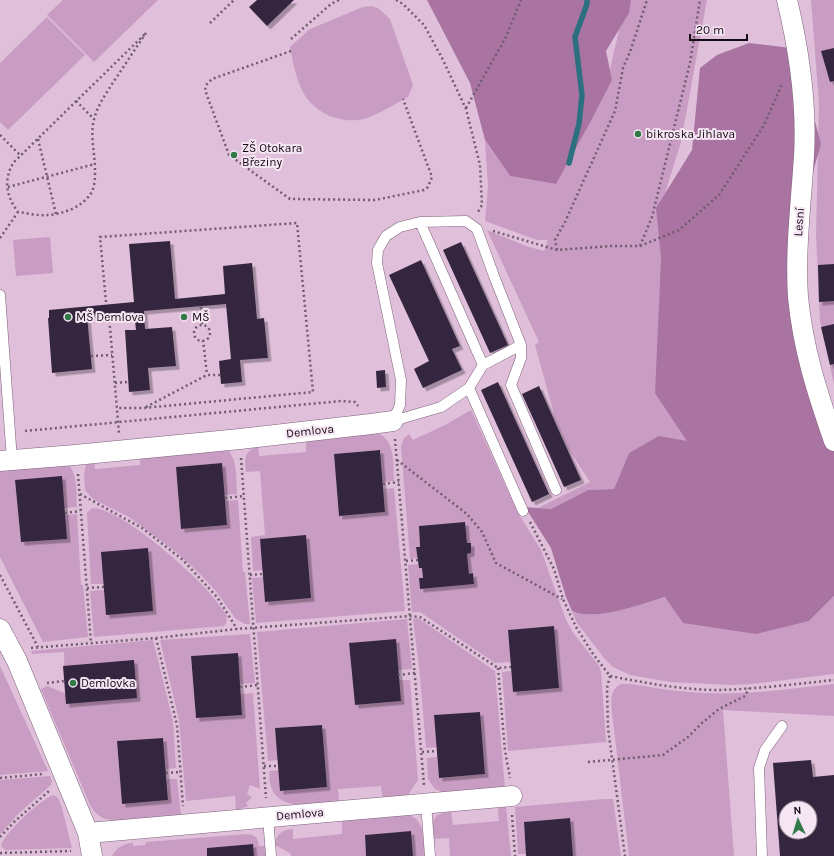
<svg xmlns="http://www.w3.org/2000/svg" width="834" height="856" font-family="Karla,sans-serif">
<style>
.green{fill:#c99dc3}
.forest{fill:#a973a2}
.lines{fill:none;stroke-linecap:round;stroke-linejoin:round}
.stream{stroke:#2c707f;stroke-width:5.5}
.building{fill:#362641;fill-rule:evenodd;filter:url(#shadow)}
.service-casing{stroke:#7e627a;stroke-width:11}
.minor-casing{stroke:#7e627a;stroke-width:21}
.path{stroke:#705c6d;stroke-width:2.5;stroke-dasharray:2 3;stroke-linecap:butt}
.service{stroke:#fff;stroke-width:10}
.minor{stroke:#fff;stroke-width:20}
.poi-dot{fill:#317a48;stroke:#f6e5f3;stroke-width:1.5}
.labels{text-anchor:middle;stroke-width:4;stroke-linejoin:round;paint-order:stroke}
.poi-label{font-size:12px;fill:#140a13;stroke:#f6e5f3;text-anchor:start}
.street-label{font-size:12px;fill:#140a13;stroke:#f6e5f3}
</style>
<defs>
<filter id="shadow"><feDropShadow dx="3.5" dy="3.5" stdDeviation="0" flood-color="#0004"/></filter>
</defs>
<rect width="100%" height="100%" fill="#dfbfda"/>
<path class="green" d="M63,0H158L94,62L47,15Z
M626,0H707L681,142L657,219L661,260L687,442L629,453L614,489L588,490L551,509L538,508L590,482L569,450L555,418L535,345L539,342L487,230L526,246L544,251L548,240H537L485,221L488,187L485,141L510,176L556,184L591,121L604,95Z
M811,0H834V384L820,321L816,236L819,104Z
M371,6L378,8L390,19L413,85L408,97C395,104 381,113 367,118C342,126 312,113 301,88C296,78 292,58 290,47L310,29L363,7Z
M47,17L85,55L8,130L0,122V63Z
M50,237L53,273L16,276L13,240Z
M471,410L517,511L541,550L566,620L574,634L599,666L601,672L606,742L508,751L502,672L511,671L513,692L559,688L554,626L508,630L511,662L495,663L420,612H412L408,565L419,564V568H422L423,578H419L420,589L474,584L473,574H469L467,554L471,553V543H467L465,523L419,526L420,547H416L418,558L410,559L401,446L404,438L409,434L413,440L445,425Z
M376,433C396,438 393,465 394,481L383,482L380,450L334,454L339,516L385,512L383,489L394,488L405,611L256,623L252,578L263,577L265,602L311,597L306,536L260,539L263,570L253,571L251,537L265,535L260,471L246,472C245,459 243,452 258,446L259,456L306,452V438Z
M227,449C238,460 236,479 237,494L224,495L222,463L176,467L181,529L227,525L225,501L238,500L243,572H245L250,624H245L236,619L215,590L197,571L176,552L129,517L93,499L85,490L84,475L86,465L94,455L95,469L140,465V451Z
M67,462C78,474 76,492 77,507L64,508L15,480L21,542L67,539L65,515L77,514L81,585H83L88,637L43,642L0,557V463Z
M92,508C119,507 188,569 206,589C214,598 221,607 227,616L226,624L224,626L94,637L90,591L104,590V584H91L87,513Z
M834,596V674L751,684L731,685L670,682L630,675L613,667L605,659L577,623L572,611C595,622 642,604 666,597L683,623L809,621Z
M418,618L495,671L505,789L446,794L435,789L428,779L427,758L437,757L439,778L485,774L480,712L434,715L437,747L426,748L420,676L413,619Z
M407,619L412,669L398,670L349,643L355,705L401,701L399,680H410L418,780L408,795L405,798L383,799L381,786L338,789L339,802C317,804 277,814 270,783C269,779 270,775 269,771L279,770L281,791L327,787L322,725L275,728L278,760L268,761L257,632Z
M250,634L255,683L240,684L237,653L191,656L196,718L242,715L241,694L253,693L260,789L250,785L247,794L252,797L246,803L248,806L236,811L235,796L186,801L179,720L160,640Z
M153,640L173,721L176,768L166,769L163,738L117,741L122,804L168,800L167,779H177L181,815C164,817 117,824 103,818C98,816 93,810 90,805L41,689L47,686L65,693L64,652L32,654L31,651Z
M0,666L48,771L0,775Z
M621,684H630C666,690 702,695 739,693C771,692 803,687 834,684V716L723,710L734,856H629L612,713C611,702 609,690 621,684Z
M50,776L52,781L51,785L17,815L0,835V780Z
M54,795L58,798L62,808L72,848L5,850L1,846C3,834 42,798 54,795Z
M604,799H613L621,856H573L569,818L524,822L526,854H518L515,807Z
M506,807L511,856H450L449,838L432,839V823L437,815L451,811L453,825L499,821L498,808Z
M408,815C426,819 423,841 425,856H413L411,831L365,835L366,856H291L290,853L275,845C275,835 283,829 293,829V839L342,834V820Z
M247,834C255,835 258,838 259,846H265L266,856H254L252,844L207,848V856H112C116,848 122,845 131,843H133V846L145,845L146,842Z"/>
<path class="forest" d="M427,0H631L629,13L606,51L612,80L591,121L556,184L510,176L485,140L470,83Z
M749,43L791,48L798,57L821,144L802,210L792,275L834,414V596L809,621L756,634L683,623L665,597C642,604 595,622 572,611L566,597L551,548L525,507L551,509L588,490L614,489L629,453L659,436L687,441L655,393L661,260L656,208L692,150L700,68L717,55Z"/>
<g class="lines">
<path class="stream" d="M569,163L579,124L582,95L575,37L587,4V0"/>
</g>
<path class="building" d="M257,0H294L267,26L249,7Z
M834,48V81L830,82L821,51Z
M170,241L175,299L225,294L223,266L252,263L257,319L264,318L268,358L240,360L242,382L221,384L219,361L231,359L226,304L144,311L145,329L172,327L176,366L148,368L150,390L129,392L125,330H136L134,312L87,316L92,369L52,373L48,318H49V310L134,302L129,244Z
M461,242L508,345L490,353L443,250Z
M421,260L460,346L452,349L462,370L423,388L414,369L429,361L389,275Z
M834,264V301L819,302L818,265Z
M834,324V364L830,365L821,327Z
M385,370L386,387L377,388L376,371Z
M498,382L549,494L532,502L481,390Z
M539,386L581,480L564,487L522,394Z
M380,450L385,512L339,516L334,454Z
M222,463L227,525L181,529L176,467Z
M62,476L67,539L21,542L15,480Z
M465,522L467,543H471V553L467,554L469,574L473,573L474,584L420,589L419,578H423L422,568H419L416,547H420L419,526Z
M306,535L311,598L265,602L260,539Z
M148,548L153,611L106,615L101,552Z
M554,626L559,688L513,692L508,630Z
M396,639L401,701L355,705L349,643Z
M238,653L242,715L196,718L191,656Z
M134,660L137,698L66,704L63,666Z
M480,712L485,774L439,778L434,715Z
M322,725L327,787L280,791L275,728Z
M163,738L168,800L122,804L117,741Z
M811,760L813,777L834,775V856H780L773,763ZM786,808H810V832H786Z
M570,818L573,856H526L524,822Z
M411,831L413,856H366L365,835Z
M253,844L254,856H207V848Z"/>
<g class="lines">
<g class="service-casing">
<path id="service" d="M420,222L483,365
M0,295L12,460
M469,388L523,511
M393,421L400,405L401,380L377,263L378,250L386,236L400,227L420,222L466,221L477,229L494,276L521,345V358L511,385L556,490
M393,421L441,407L469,388L483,365L521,345
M426,803L430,856
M268,817L271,856
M762,856L759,768L765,750L782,726"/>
</g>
<g class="minor-casing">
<path id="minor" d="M787,0C799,50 807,104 804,156C801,203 795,250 798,297C803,349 817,392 834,441
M0,461L75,455L240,439L371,424L393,421
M0,629L17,661L88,833L92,856
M88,833L512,796"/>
</g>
<path class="path" d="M396,0L403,4L424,25L442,58L466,109L480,165L482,205L478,212
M210,23L234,0
M146,33C135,49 125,65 114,81C107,92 99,103 95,116C89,134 95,151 95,170C95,178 95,190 89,196C80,208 60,215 46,215C37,216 27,213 18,212C6,196 3,179 14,162Z
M291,39L331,4L339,0
M291,51L212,79L206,85L205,90L229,155L290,199L375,200L424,190L428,187L432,177L403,99
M76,101L94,119
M466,108L506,37L521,0
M0,135L20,155
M38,139L56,214
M8,187L95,164
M493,231L557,250L611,246H640L652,217L690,63L700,0
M0,238L18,212
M640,246L679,230L719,195L764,125L782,84
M557,250L555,240L565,222L615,111L623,68L630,52L647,0
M106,302L100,237L297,223L313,392L144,408H117
M201,307L202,325
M109,316L119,433
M194 333a8 8 0 1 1 16 0a8 8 0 1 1-16 0Z
M203,340L207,375
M91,356L112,355
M115,383L128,382
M146,407L207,375H220
M25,431L341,401L355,402L358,406
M395,439L424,785
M241,458L266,798
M397,460L467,514L482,532L496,563L562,599
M78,474L91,643
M383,484L399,482
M80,494L142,528L183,560L217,597L237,629
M225,498L244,496
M65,513L80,511
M530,522L554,569L563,599L576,627L593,654L610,676C646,683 682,690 719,690C757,689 796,684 834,680
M406,561L418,560
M0,575L38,647
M250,575L263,574
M87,588L104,587
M156,638L177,725L183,806
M31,648L156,638L237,629L410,616L420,617L498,668L511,667
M498,668L505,751L510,778
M398,675L415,673
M610,676L607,688L608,728L625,856
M47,683L64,681
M240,687L258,685
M422,752L437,751
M588,762L663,755L688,737L702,723L719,709L745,696L749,688
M264,766H278
M166,773L180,772
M0,778L43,774
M512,815L515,856
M0,837L14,822L49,791
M0,853L71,851"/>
<use href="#service" class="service"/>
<use href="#minor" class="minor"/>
</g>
<g class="poi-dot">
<circle cx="638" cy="134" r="4"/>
<circle cx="234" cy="155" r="4"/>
<circle cx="68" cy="317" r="4"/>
<circle cx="184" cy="317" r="4"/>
<circle cx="73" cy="683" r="4"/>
</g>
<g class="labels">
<g class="poi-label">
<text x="646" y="138">bikroska Jihlava</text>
<text x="242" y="152">ZŠ Otokara<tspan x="242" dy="14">Březiny</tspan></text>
<text x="76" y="321">MŠ Demlova</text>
<text x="192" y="321">MŠ</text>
<text x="81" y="687">Demlovka</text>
</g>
<g class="street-label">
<text transform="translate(799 222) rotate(-86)" y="4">Lesní</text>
<text transform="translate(310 431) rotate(-6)" y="4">Demlova</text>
<text transform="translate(300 814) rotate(-5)" y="4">Demlova</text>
</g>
</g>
<g transform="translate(798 820) rotate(356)"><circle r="19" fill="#f6e5f3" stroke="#9c8d99"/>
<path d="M0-3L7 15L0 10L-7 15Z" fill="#317a48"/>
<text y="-6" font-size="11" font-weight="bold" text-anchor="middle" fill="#140a13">N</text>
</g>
<path d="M690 34v6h57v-6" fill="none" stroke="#140a13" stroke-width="2"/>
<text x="696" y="34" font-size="12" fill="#140a13" stroke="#f6e5f3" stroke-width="3" paint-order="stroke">20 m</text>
</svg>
